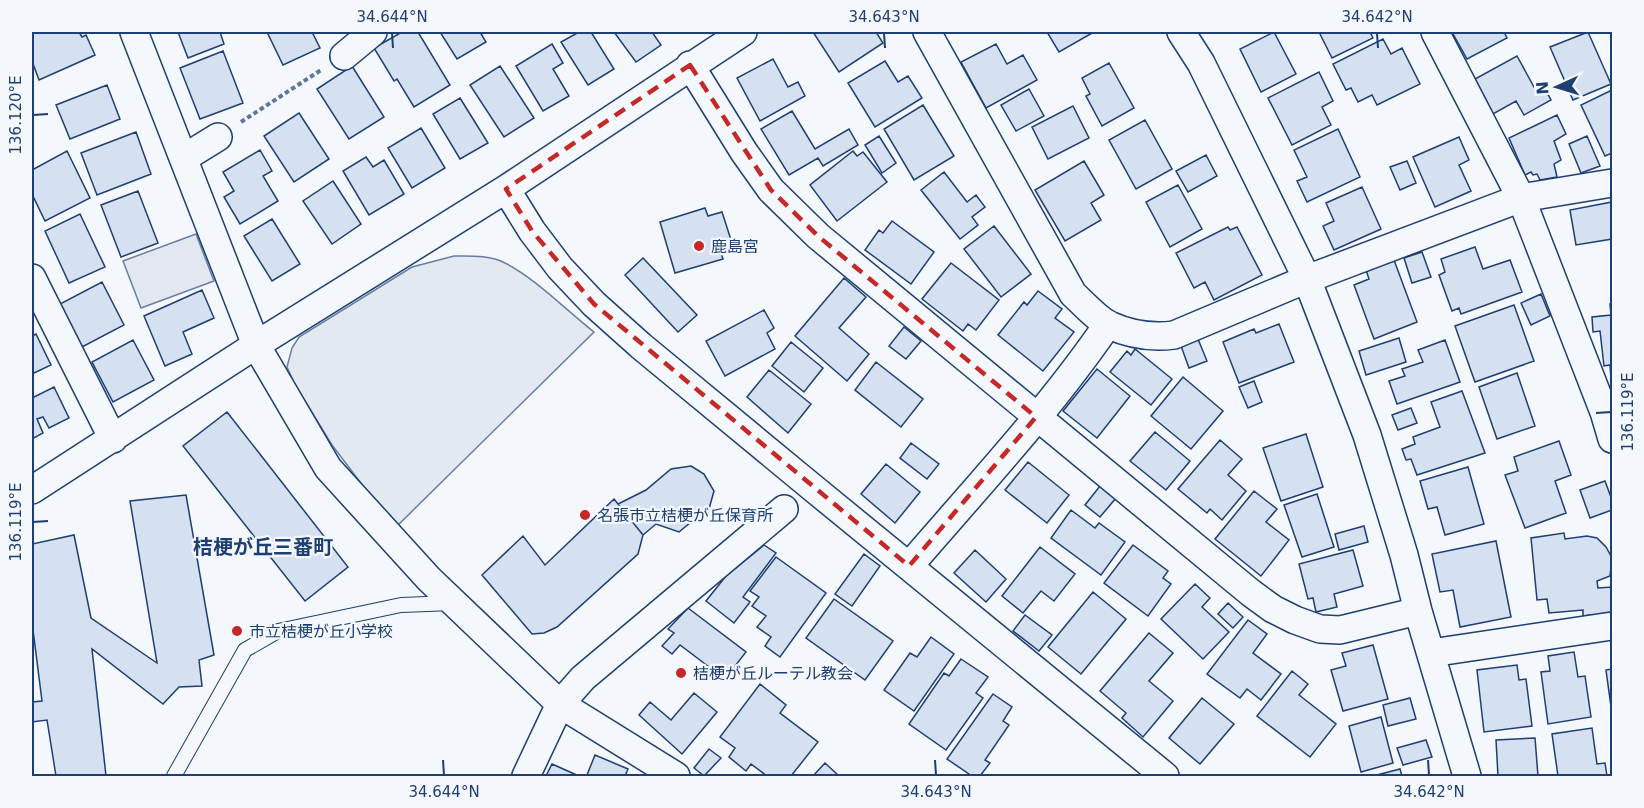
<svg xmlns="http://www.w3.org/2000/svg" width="1644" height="808" font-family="'DejaVu Sans','Noto Sans JP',sans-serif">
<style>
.green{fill:#e3e9f0;stroke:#687fa3;stroke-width:1.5}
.parking{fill:#e3e8f0;stroke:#687fa3;stroke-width:1.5}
.building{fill:#d5e0f0;stroke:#1d3f73;stroke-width:1.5}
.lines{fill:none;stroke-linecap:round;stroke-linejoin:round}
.lane-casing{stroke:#1d3f73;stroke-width:16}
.street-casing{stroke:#1d3f73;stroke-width:30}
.path{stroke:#5e769c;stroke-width:4;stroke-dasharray:4.5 3;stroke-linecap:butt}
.lane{stroke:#f4f7fb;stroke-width:14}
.street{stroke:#f4f7fb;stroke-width:27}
.marked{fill:none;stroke:#c62828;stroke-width:4.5;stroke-dasharray:12 8;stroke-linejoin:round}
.ticks{fill:none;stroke:#1d3f73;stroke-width:2}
.poi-dot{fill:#c62828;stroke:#f4f7fb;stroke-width:2}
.labels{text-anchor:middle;stroke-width:4.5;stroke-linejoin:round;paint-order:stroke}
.poi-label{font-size:16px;fill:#1d3f73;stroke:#f4f7fb;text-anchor:start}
.quarter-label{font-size:20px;font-weight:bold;fill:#1d3f73;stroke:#f4f7fb}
.neatline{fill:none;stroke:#1d3f73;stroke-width:2}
.ticks-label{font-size:15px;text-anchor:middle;fill:#1d3f73}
</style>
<rect width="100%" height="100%" fill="#f4f7fb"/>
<path class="green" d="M454,256C471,256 490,255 505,263C535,278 567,311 594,332L395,528L332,445L295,385L287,367L292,348L299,337L412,267Z"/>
<path class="parking" d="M196,234L214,281L141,308L123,261Z"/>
<path class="building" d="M32,32H79L82,37L86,35L95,55L39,80L32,61Z
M178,32H220L224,44L188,58Z
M267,32H312L320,48L283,65Z
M402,32H418L450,85L414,107L397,79L394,81L374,48Z
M440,32H480L486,42L457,59Z
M579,32H591L614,69L588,85L561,42Z
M614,32H652L661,45L636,62Z
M813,32H876L883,43L839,72Z
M1047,32H1094L1059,52Z
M1274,32L1296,74L1261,92L1240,49Z
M1319,32H1370L1373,38L1332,58Z
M1452,32H1504L1507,38L1467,59Z
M1588,32L1611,84L1573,100L1550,47Z
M1383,39L1391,54L1402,48L1420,84L1377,105L1372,95L1358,102L1351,88L1346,90L1333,64Z
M552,44L563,63L553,69L569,96L543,111L516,66Z
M996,44L1007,64L1023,55L1037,80L986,108L961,62Z
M223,51L243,103L200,119L180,68Z
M1517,56L1534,87L1542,83L1551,100L1524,115L1516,101L1493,114L1475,79Z
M773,59L788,87L798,82L805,96L760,121L737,78Z
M885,61L898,82L908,76L922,98L875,127L848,83Z
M1109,63L1134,108L1102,126L1086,96L1090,94L1082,78Z
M352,66L384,117L349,139L317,89Z
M500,66L534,118L504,137L470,85Z
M1319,72L1333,101L1322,107L1331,125L1292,145L1268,98Z
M107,85L120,119L70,139L56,105Z
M1029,89L1044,116L1016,131L1001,105Z
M1612,90V153L1605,156L1581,105Z
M460,98L488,143L460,159L433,114Z
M923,105L954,156L914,180L884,129Z
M1073,106L1089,138L1048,159L1032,127Z
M792,111L815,149L849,129L858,145L823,166L818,158L789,175L761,129Z
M299,113L329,159L294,182L264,136Z
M1557,115L1566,134L1554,141L1561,160L1554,164L1557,177L1540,180L1537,174L1533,175L1531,172L1525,175L1509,138Z
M1145,120L1172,169L1136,189L1109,140Z
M421,128L445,168L412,188L388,148Z
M1338,129L1360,177L1307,202L1297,181L1307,177L1294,150Z
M136,132L151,174L97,195L81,153Z
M879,136L896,163L882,173L865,145Z
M1587,136L1600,166L1581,173L1569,144Z
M1459,137L1469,160L1459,165L1471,191L1435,207L1413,157Z
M260,150L272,171L263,176L278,201L240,224L224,197L234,191L223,172Z
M67,151L90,198L45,221L32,194V170Z
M853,151L857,156L863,152L887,182L837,221L810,185Z
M1206,155L1217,176L1188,192L1176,171Z
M366,157L373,167L384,160L404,194L369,215L343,171Z
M1084,161L1104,195L1091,203L1101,220L1065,241L1035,190Z
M1407,161L1416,183L1400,190L1390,167Z
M944,172L967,202L976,195L985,207L972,217L978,225L960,239L921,190Z
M333,181L361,224L332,244L303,201Z
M1178,185L1202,229L1170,247L1146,202Z
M1362,187L1381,229L1334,250L1323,226L1334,221L1326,203Z
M138,191L158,243L121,257L101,205Z
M1612,202V239L1576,245L1570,210Z
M705,208L708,216L722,212L732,243L719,247L723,259L675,273L660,222Z
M80,214L105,267L69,283L45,231Z
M272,219L300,264L272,281L244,236Z
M892,221L934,252L911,284L865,250L879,230L883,233Z
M994,226L1031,274L1001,297L964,249Z
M1228,227L1230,230L1237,227L1262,275L1214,300L1205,282L1194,288L1176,253Z
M1475,247L1483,269L1510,260L1522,292L1461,314L1459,308L1452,311L1439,275L1445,272L1441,259Z
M1422,252L1431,277L1412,283L1404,258Z
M643,258L697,315L678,332L625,275Z
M1394,260L1417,322L1374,339L1354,285L1369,279L1366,270Z
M951,263L999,300L976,330L968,324L963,331L922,299Z
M844,278L866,297L839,328L869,354L847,381L795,336Z
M102,282L124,325L82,347L60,304Z
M202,290L214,318L183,332L192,354L165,366L144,316Z
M1038,291L1062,309L1055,318L1074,332L1043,371L998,335L1024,302L1027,305Z
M1541,294L1550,316L1531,325L1521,303Z
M1610,304H1612L1611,379L1610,365L1604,366L1600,331L1593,332L1592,317L1611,315Z
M1514,305L1534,361L1475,382L1455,326Z
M764,310L774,328L767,333L775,349L725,376L706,341Z
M1279,324L1294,362L1239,383L1223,342L1254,329L1256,333Z
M904,327L921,341L906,359L889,346Z
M36,334L51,365L32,374V336Z
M1399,338L1406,362L1366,375L1359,351Z
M1198,339L1207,361L1189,368L1181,346Z
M133,340L154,380L113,402L92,362Z
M1445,340L1460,382L1397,404L1389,381L1405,376L1402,369L1423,362L1418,350Z
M791,342L823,368L804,392L772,366Z
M1135,349L1172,379L1151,405L1110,372L1127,351L1131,355Z
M876,362L923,399L901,427L855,390Z
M1097,369L1130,396L1097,438L1063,411Z
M769,370L811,404L788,433L747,397Z
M1517,373L1535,426L1497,439L1479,387Z
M1183,377L1223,411L1191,449L1151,416Z
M1254,381L1262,402L1248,408L1239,387Z
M54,387L69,418L49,428L43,417L37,419L43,433L32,439V398Z
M1462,391L1485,453L1417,475L1411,459L1406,460L1402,449L1415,444L1413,437L1440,427L1431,402Z
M1411,408L1417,423L1398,430L1392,415Z
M227,412L348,567L305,601L183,446Z
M1155,432L1190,461L1166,490L1130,461Z
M1306,434L1323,487L1281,501L1263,448Z
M1220,440L1242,459L1228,475L1246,491L1222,520L1210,509L1207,513L1178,489Z
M1559,441L1571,475L1555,481L1566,513L1525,528L1505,475L1518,471L1514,457Z
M911,443L939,464L927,479L900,458Z
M1028,462L1069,495L1047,523L1005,490Z
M886,464L920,492L895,523L861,494Z
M691,466L704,474L714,491L707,516L690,523L679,532L656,524L643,535L618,504L646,490L671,469Z
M1468,467L1484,524L1445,535L1437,507L1428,509L1420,481Z
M1605,481L1612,500V510L1590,518L1580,490Z
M1100,486L1116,498L1100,517L1085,505Z
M1254,491L1277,509L1266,522L1289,540L1261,576L1215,539Z
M1317,494L1334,547L1302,557L1284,505Z
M186,495L214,655L199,660L202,686L179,687L163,704L92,649L106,776H56L47,720L32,722V702L42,701L32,622V544L74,535L91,618L157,663L130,501Z
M614,499L643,535L638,554L557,627L544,633L532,634L482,575L523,536L545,565Z
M1071,510L1095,528L1099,523L1125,542L1101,575L1051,538Z
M1364,526L1368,542L1339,550L1335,534Z
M1564,533L1565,539L1587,536L1597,538L1606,547L1612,558L1610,576L1597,581L1598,588L1612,587V613L1583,616V610L1549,613L1547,599L1537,600L1531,538Z
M1496,541L1511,617L1460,627L1453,590L1440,592L1432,554Z
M764,545L776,553L743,597L750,602L734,623L706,601L726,576Z
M1133,545L1168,571L1163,578L1171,584L1148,616L1104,583Z
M1040,547L1075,574L1054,601L1041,591L1023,613L1002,596Z
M975,550L1006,579L986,602L954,573Z
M1353,550L1363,586L1334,594L1337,607L1316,612L1313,598L1308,599L1299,564Z
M864,554L880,566L852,606L835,594Z
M776,557L826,593L780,657L765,646L771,637L757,627L766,616L752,606L759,597L750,591Z
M1195,584L1210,598L1202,607L1229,632L1203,659L1161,619Z
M1093,592L1126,619L1081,674L1048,647Z
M834,599L893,641L865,680L806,638Z
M1228,603L1243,617L1233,628L1218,614Z
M688,608L746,652L725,679L680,645L672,654L662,646L674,633L668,629Z
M1025,615L1052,635L1039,651L1013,631Z
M1248,620L1267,634L1253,653L1281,674L1261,700L1247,689L1240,698L1207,674Z
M1149,633L1173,653L1149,681L1173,701L1143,737L1122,718L1126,713L1100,691Z
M931,637L954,654L914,711L884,690L910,653L917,657Z
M1373,645L1388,699L1343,711L1331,670L1346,666L1342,653Z
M1574,652L1578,677L1585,676L1591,717L1548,724L1541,672L1550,671L1548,656Z
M961,659L988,677L976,693L983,698L946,750L909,724L944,673L949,676Z
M1517,665L1519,680L1526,679L1532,726L1484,732L1477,670Z
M1612,669V714L1606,670Z
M1292,671L1308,684L1299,695L1336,724L1310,757L1257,716Z
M760,684L786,705L780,713L818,742L791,776H767L751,764L746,771L729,757L735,748L720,737Z
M694,693L717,712L682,754L639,715L650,702L671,720Z
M993,694L1012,707L1003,721L1009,725L985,760L990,763L980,776H972L947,759Z
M1202,698L1234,724L1200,764L1169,738Z
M1410,698L1416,719L1388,726L1383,705Z
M1381,717L1393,763L1361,772L1349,726Z
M1592,728L1597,764L1605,763L1607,776H1558L1552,734Z
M1535,738L1538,776H1498L1496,740Z
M1426,740L1432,757L1403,765L1397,748Z
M709,749L721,758L704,776L694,768Z
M595,755L628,769L625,776L587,775Z
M825,763L839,776H813Z
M552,764L579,776H546Z
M1400,769L1402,776H1373Z"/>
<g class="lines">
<g class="lane-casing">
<path id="lane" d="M174,776L245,650L278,631L401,605L453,603"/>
</g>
<g class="street-casing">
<path id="street" d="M134,32L256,345L328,468L429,579L560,704L676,776
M927,32L1073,294C1084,304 1096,318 1109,325C1129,334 1152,338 1174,335L1307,279L1521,198L1612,183
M1181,32L1201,63L1307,279L1367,435L1404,555L1418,611L1467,776
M1435,32L1521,198L1604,412L1612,439
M344,56L373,32
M690,65L744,152L771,190L818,236L1251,593L1273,609L1295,620L1320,629L1340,630L1418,611
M184,158L218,137
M506,189L532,231L560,268L594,304L641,346L813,488L1165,776
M32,278L113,439
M32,490L256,345L506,189L743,32
M909,566C977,487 1049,410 1108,324
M1431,653L1612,626
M526,776L560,704L583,678L784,509"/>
</g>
<path class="path" d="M241,122L321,70"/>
<use href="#lane" class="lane"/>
<use href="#street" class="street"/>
</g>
<path class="marked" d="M690,65L771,190L818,236L1036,417L909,566L594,304L532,231L506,189Z"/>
<path class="ticks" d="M392,33L393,48M884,33L885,48M1377,33L1378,48M33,115L48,114M1596,413L1611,412M33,522L48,521M443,760L444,775M935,760L936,775M1428,760L1429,775"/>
<g class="poi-dot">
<circle cx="699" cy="246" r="6"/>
<circle cx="585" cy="515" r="6"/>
<circle cx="237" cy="631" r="6"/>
<circle cx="681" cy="673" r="6"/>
</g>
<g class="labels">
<g class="poi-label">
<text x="711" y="252">鹿島宮</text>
<text x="597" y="521">名張市立桔梗が丘保育所</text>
<text x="249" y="637">市立桔梗が丘小学校</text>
<text x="693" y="679">桔梗が丘ルーテル教会</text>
</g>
<g class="quarter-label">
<text x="263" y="554">桔梗が丘三番町</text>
</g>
</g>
<rect width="1644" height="808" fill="none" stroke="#f4f7fb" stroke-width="66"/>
<g transform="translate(1557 87) rotate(266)" stroke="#f4f7fb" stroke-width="4.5" paint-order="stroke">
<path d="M0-4.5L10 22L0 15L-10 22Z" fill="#1d3f73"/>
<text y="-9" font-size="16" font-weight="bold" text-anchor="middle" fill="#1d3f73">N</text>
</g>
<rect x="33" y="33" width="1578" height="742" class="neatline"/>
<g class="ticks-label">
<text x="392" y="22">34.644°N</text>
<text x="884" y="22">34.643°N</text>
<text x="1377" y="22">34.642°N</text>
<text transform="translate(16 115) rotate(-90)" y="5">136.120°E</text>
<text transform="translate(1628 412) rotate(-90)" y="5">136.119°E</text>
<text transform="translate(16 522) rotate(-90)" y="5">136.119°E</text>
<text x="444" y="797">34.644°N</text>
<text x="936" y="797">34.643°N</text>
<text x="1429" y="797">34.642°N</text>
</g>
</svg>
